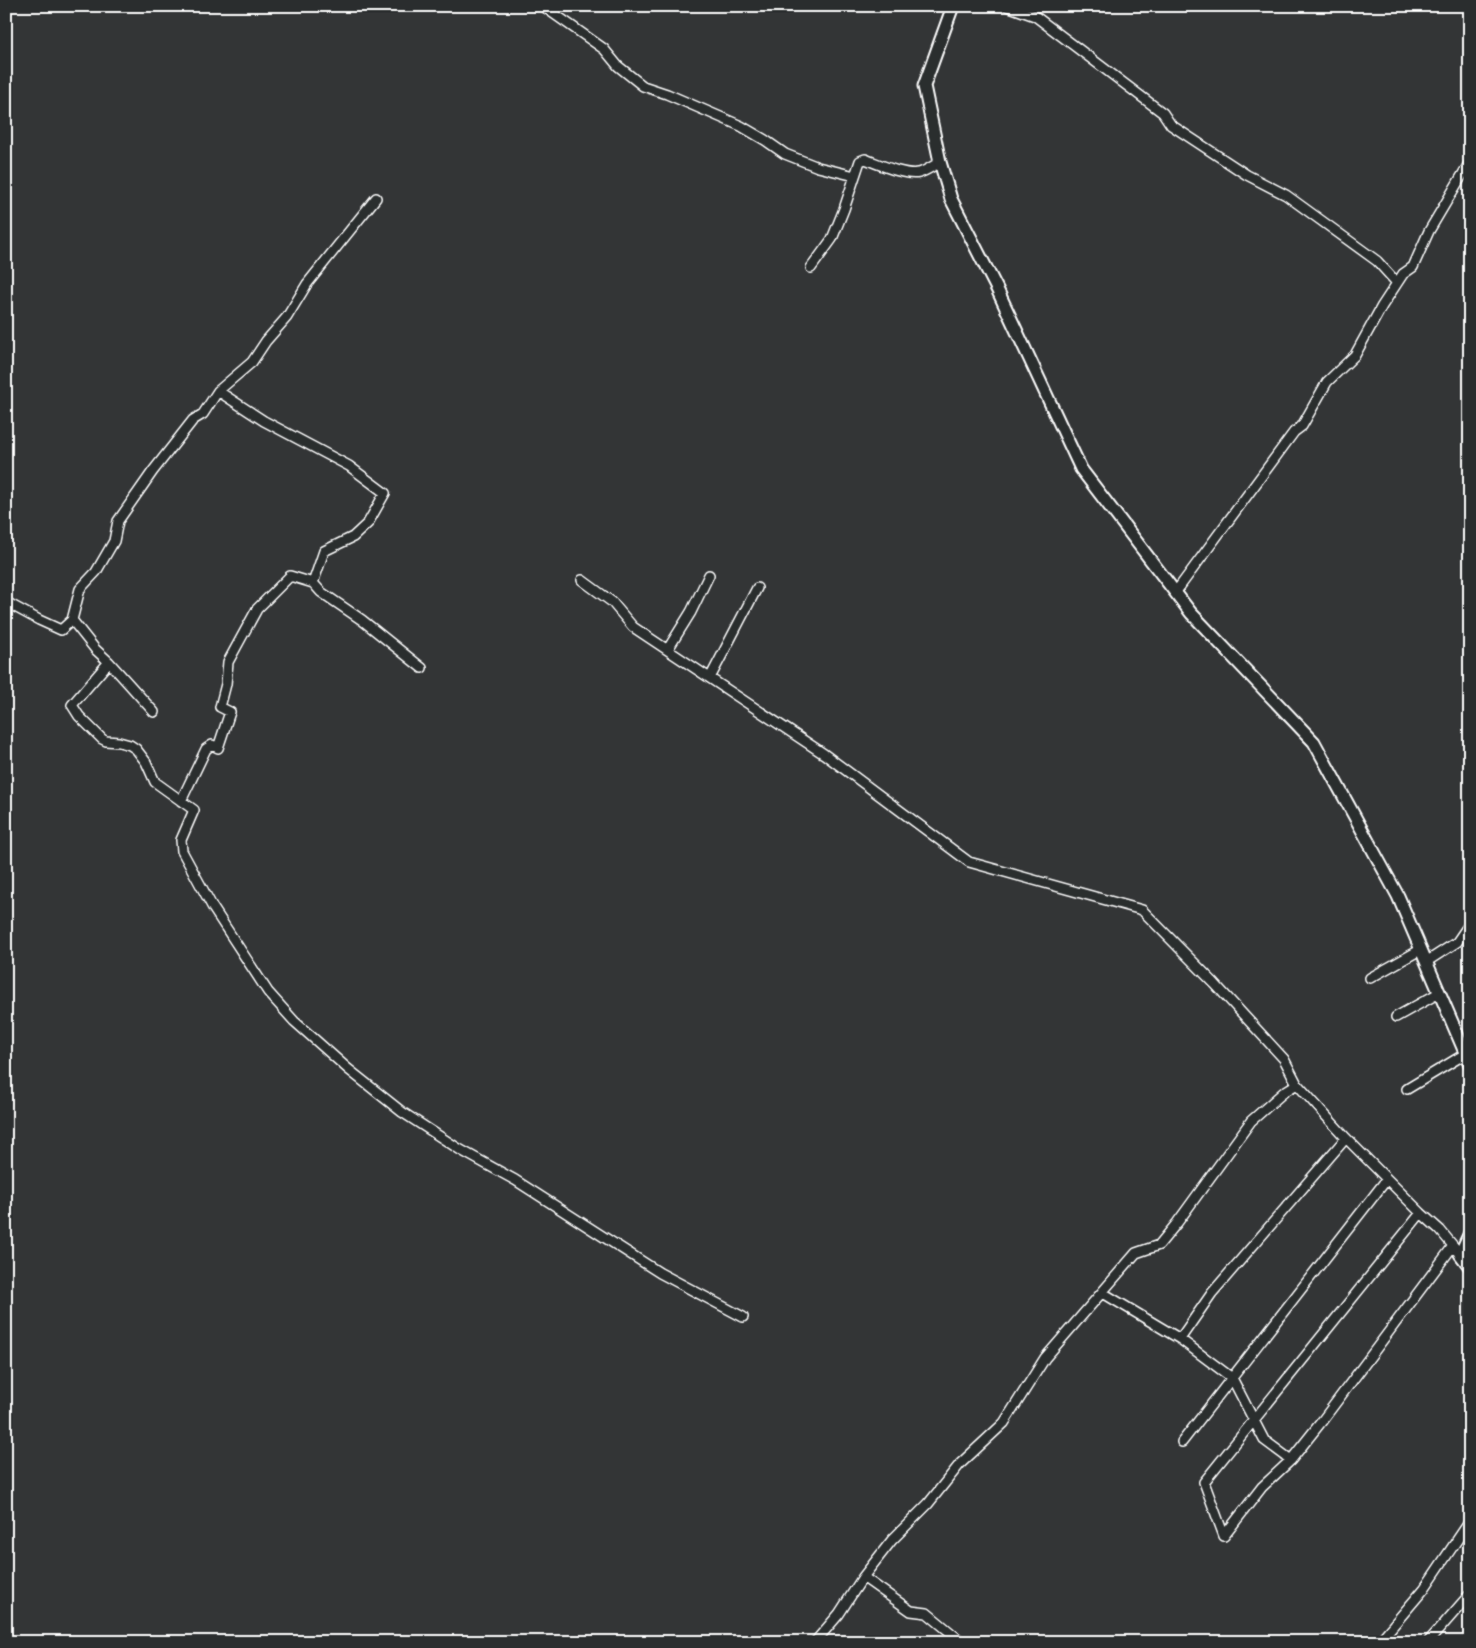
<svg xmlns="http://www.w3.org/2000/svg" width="1476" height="1648" font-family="Kalam,sans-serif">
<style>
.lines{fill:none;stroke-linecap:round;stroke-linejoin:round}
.minor-casing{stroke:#fff;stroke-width:12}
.tertiary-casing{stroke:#fff;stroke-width:15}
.minor{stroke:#2a2d2e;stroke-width:9}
.tertiary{stroke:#2a2d2e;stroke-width:11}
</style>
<rect width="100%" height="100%" fill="#333536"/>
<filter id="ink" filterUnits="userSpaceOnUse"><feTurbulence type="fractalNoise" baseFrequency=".02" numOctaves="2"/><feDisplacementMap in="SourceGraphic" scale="10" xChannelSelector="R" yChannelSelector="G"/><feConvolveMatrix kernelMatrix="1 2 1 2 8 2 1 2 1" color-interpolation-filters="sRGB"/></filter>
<g filter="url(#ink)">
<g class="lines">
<g class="minor-casing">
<path id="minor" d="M543,6L604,49L618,66L643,86L667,94L741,126L765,140L785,154L818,167L855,176L860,161L865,159C879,164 904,176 919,173C926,171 933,166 940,162
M1007,6L1035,16L1163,113L1171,125L1247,175L1286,195L1377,261L1397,283
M811,268L832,239L844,209L855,176
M218,391L264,421L349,466L385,493L368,523L353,537L324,551L313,583L321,592L362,620L422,668
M582,580L612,602L633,627L824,754L969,862L1142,910L1215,984L1284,1059L1297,1084
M1175,593L1294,432L1302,426L1327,382L1355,355L1382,306L1403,274L1413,267L1429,231L1470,162
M6,602L39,620L61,630L72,620L95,649L109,662L72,705L79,716L102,739L106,741L119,742L130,745L136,749L146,762L155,782L194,810L181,840L182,851L213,908L268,992L294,1021L348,1069L402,1112L459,1149L515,1180L660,1273L743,1317
M72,620L80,589L96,572L114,541L118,521L153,471L193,420L203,414L218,391L252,362L266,341L287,317L307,284L376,198
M668,649L691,612L709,575
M109,662L154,712
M710,678L757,588
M181,801L206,749L212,745L218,748L230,712L220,707L226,684L228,662L257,609L290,576L313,583
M1426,962L1457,942L1470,923
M1370,978L1420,950
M1396,1017L1439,993
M1407,1089L1465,1054
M1103,1293L1180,1339L1232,1378L1264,1440L1291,1460
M1180,1339L1212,1293L1346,1138
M1182,1442L1387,1179
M1224,1536L1204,1482L1421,1213
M1224,1536L1262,1487L1291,1460L1322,1421L1453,1246
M863,1577L911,1611L927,1613L962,1642
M815,1642L839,1614L863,1577L892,1540L928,1504L960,1464L1004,1423L1045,1358L1136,1253L1159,1245L1177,1223L1251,1121L1284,1092L1297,1084L1346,1138L1421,1213L1440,1230L1460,1254
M1379,1642L1424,1589L1470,1521
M1428,1642L1470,1594"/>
</g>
<g class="tertiary-casing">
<path id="tertiary" d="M953,6L924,86L940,162L951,199L997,289L1081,469L1191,613L1314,742L1398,896L1470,1064
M1470,1233L1460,1254L1470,1267"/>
</g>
<use href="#minor" class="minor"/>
<use href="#tertiary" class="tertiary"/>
</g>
</g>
<rect width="1476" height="1648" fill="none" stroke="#2a2d2e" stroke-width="25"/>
<rect x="12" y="12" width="1451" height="1623" fill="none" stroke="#fff" stroke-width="2" filter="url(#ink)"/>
</svg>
